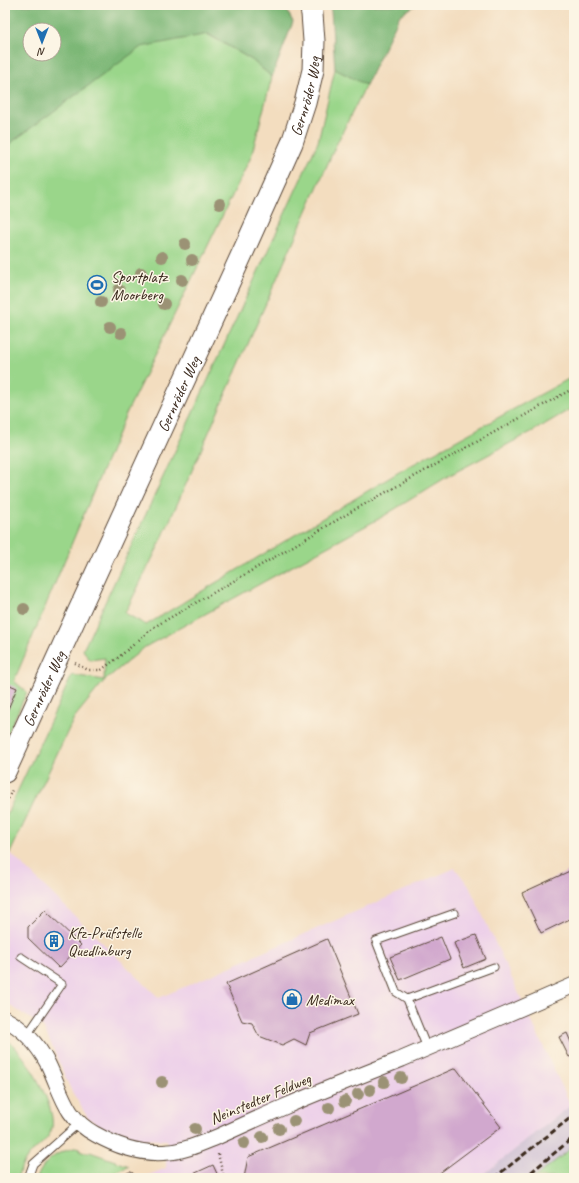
<svg xmlns="http://www.w3.org/2000/svg" width="579" height="1183" font-family="Caveat,sans-serif">
<style>
.built{fill:#edd0e9}
.industrial{fill:#ccbed4}
.green{fill:#9ad68a;stroke:#6a8054}
.forest{fill:#7bb776;stroke:#5b704a;fill-rule:evenodd}
.building{fill:#d1a8ce}
.lines{fill:none;stroke-linecap:round;stroke-linejoin:round}
.service-casing{stroke:#574536;stroke-width:9}
.minor-casing{stroke:#574536;stroke-width:17}
.secondary-casing{stroke:#574536;stroke-width:23}
.path{stroke:#574536;stroke-width:2.5;stroke-dasharray:1 3;stroke-linecap:butt}
.service{stroke:#fff;stroke-width:7}
.minor{stroke:#fff;stroke-width:15}
.secondary{stroke:#fff;stroke-width:21}
.rail{stroke:#3b2a1e;stroke-width:3;stroke-dasharray:6 3;stroke-linecap:butt}
.tree{fill:#9b9275}
.labels{text-anchor:middle;stroke-width:3;stroke-linejoin:round;paint-order:stroke}
.street-label{font-size:16px;fill:#3b2a1e;stroke:#fcf5e5}
.poi-label{font-size:16px;fill:#3b2a1e;stroke:#fcf5e5;text-anchor:start}
</style>
<rect width="100%" height="100%" fill="#fcf5e5"/>
<filter id="ink" filterUnits="userSpaceOnUse"><feTurbulence type="fractalNoise" baseFrequency=".025" numOctaves="2"/><feDisplacementMap in="SourceGraphic" scale="8" xChannelSelector="R" yChannelSelector="G"/><feConvolveMatrix kernelMatrix="1 2 1 2 8 2 1 2 1" color-interpolation-filters="sRGB"/></filter>
<filter id="wash" filterUnits="userSpaceOnUse"><feTurbulence type="fractalNoise" baseFrequency=".012" numOctaves="4" result="noise"/><feDisplacementMap in="SourceGraphic" scale="16" xChannelSelector="R" yChannelSelector="G"/><feGaussianBlur stdDeviation="0.9" result="paint"/><feColorMatrix in="noise" values="0 0 0 0 0 0 0 0 0 0 0 0 0 0 0 0 0 1.4 0 .05"/><feComposite in="paint" operator="in"/></filter>
<g filter="url(#wash)">
<rect width="100%" height="100%" fill="#f3ddbf"/>
<path class="built" d="M5,851L10,853L159,998L455,868L469,886L571,1106L479,1178H142L166,1168L167,1140L137,1139L109,1132L88,1118L71,1090L52,1046L43,1027L5,1002Z"/>
<path class="industrial" d="M574,1103V1146L534,1178H479Z"/>
<path class="green" d="M207,34L252,60L272,77L251,157L126,414L14,681L27,692L5,739V147L141,46Z
M335,69L366,85L336,145L159,545L125,613L146,625L399,472L574,376V407L535,430L450,475L382,517L145,647L104,681L74,718L10,853L5,851V818L72,675L104,680L105,658L90,660L83,650L318,142Z
M5,1038C10,1042 16,1047 20,1053C32,1067 59,1113 51,1131C47,1141 36,1148 28,1156C23,1163 20,1170 17,1178H5Z
M574,1146V1178H534Z
M79,1147L81,1152H90L129,1166L103,1178H37C45,1158 59,1151 79,1147Z"/>
<path class="forest" d="M5,5H284L293,22L272,77L252,60L208,34L141,47L5,147ZM30,30H54V54H30Z
M329,5H416L400,15L366,85L335,69L331,11Z"/>
<g id="blocks">
<path class="building" d="M5,683L17,688L5,716Z
M574,869V917L541,933L522,893Z
M45,910L81,945L59,968L28,938V927Z
M476,935L486,959L464,968L454,943Z
M441,937L450,959L400,980L390,957Z
M327,939L358,1014L310,1033L306,1045L294,1039L282,1045L259,1036L252,1023L242,1021L226,984Z
M567,1033L574,1049V1055L569,1057L559,1037Z
M456,1068L501,1127L433,1178H244L248,1157Z
M213,1165L219,1178H192L191,1175Z"/>
</g>
</g>
<g filter="url(#ink)">
<use href="#blocks" fill-opacity="0" stroke="#574536" stroke-width="1"/>
<g class="lines">
<g class="service-casing">
<path id="service" d="M21,957L62,984L27,1035
M407,999L396,992L376,941L455,913
M427,1048L407,999L494,967
M28,1178L33,1164L79,1123
M127,1178L130,1176"/>
</g>
<g class="minor-casing">
<path id="minor" d="M5,1019C24,1029 38,1045 48,1064C62,1093 65,1118 95,1134C118,1147 143,1155 169,1152C185,1151 202,1143 217,1137C239,1127 261,1117 284,1107C323,1090 362,1075 402,1059C459,1035 517,1010 574,985"/>
</g>
<g class="secondary-casing">
<g id="secondary">
<path id="s1" d="M5,772L248,241L292,143L305,103L313,70L314,41L312,14L310,5"/>
</g>
</g>
<path class="path" d="M75,663L88,670H101L119,657L154,627L256,568L354,510L574,388
M5,806L12,790
M218,1154L224,1178"/>
<use href="#service" class="service"/>
<use href="#minor" class="minor"/>
<use href="#secondary" class="secondary"/>
<path class="rail" d="M494,1178L574,1115
M524,1178L574,1137"/>
</g>
<g class="tree">
<circle cx="220" cy="204" r="6"/>
<circle cx="185" cy="244" r="6"/>
<circle cx="162" cy="257" r="6"/>
<circle cx="192" cy="260" r="6"/>
<circle cx="141" cy="273" r="6"/>
<circle cx="182" cy="280" r="6"/>
<circle cx="119" cy="290" r="6"/>
<circle cx="101" cy="302" r="6"/>
<circle cx="164" cy="304" r="6"/>
<circle cx="110" cy="327" r="6"/>
<circle cx="121" cy="333" r="6"/>
<circle cx="24" cy="609" r="6"/>
<circle cx="401" cy="1078" r="6"/>
<circle cx="162" cy="1082" r="6"/>
<circle cx="384" cy="1082" r="6"/>
<circle cx="370" cy="1090" r="6"/>
<circle cx="358" cy="1094" r="6"/>
<circle cx="345" cy="1101" r="6"/>
<circle cx="329" cy="1108" r="6"/>
<circle cx="294" cy="1121" r="6"/>
<circle cx="195" cy="1129" r="6"/>
<circle cx="279" cy="1129" r="6"/>
<circle cx="262" cy="1137" r="6"/>
<circle cx="244" cy="1143" r="6"/>
</g>
</g>
<defs>
<g id="stadium-ring" transform="scale(1)"><circle r="9.5" fill="#fcf5e5" stroke="#1f6fb2" stroke-width="1.5"/><path d="M0-5a6.5 5 0 1 0 0 10a6.5 5 0 1 0 0-10ZM-3.5-1.8h7v3.6h-7Z" fill="#1f6fb2"/></g>
<g id="building-ring" transform="scale(1)"><circle r="9.5" fill="#fcf5e5" stroke="#1f6fb2" stroke-width="1.5"/><path d="M-4-6H4V6H1V3H-1V6H-4ZM-2.5-4.3h1.7v1.8h-1.7ZM.8-4.3h1.7v1.8H.8ZM-2.5-1h1.7V.8h-1.7ZM.8-1h1.7V.8H.8Z" fill="#1f6fb2"/></g>
<g id="shop-ring" transform="scale(1)"><circle r="9.5" fill="#fcf5e5" stroke="#1f6fb2" stroke-width="1.5"/><path d="M-5-2.5h2.3a2.7 3.5 0 0 1 5.4 0H5L5.5 6h-11ZM-1.5-2.5h3a1.5 2.3 0 0 0-3 0Z" fill="#1f6fb2"/></g>
</defs>
<g fill-rule="evenodd">
<use href="#stadium-ring" x="97" y="285"/>
<use href="#building-ring" x="54" y="941"/>
<use href="#shop-ring" x="292" y="999"/>
</g>
<g class="labels">
<g class="street-label">
<text dy="6" stroke="none"><textPath href="#s1" startOffset="740">Gernröder Weg</textPath></text>
<text dy="6" stroke="none"><textPath href="#s1" startOffset="416">Gernröder Weg</textPath></text>
<text dy="6" stroke="none"><textPath href="#s1" startOffset="92">Gernröder Weg</textPath></text>
<text transform="translate(260 1098) rotate(-23)" y="6">Neinstedter Feldweg</text>
</g>
<g class="poi-label">
<text x="111" y="282">Sportplatz<tspan x="111" dy="18">Moorberg</tspan></text>
<text x="68" y="938">Kfz-Prüfstelle<tspan x="68" dy="18">Quedlinburg</tspan></text>
<text x="306" y="1005">Medimax</text>
</g>
</g>
<rect width="579" height="1183" fill="none" stroke="#fcf5e5" stroke-width="20"/>
<g transform="translate(42 42) rotate(180)"><circle r="19" fill="#fcf5e5" stroke="#afa495"/>
<path d="M0-3L7 15L0 10L-7 15Z" fill="#1f6fb2"/>
<text y="-6" font-size="11" font-weight="bold" text-anchor="middle" fill="#3b2a1e">N</text>
</g>
</svg>
